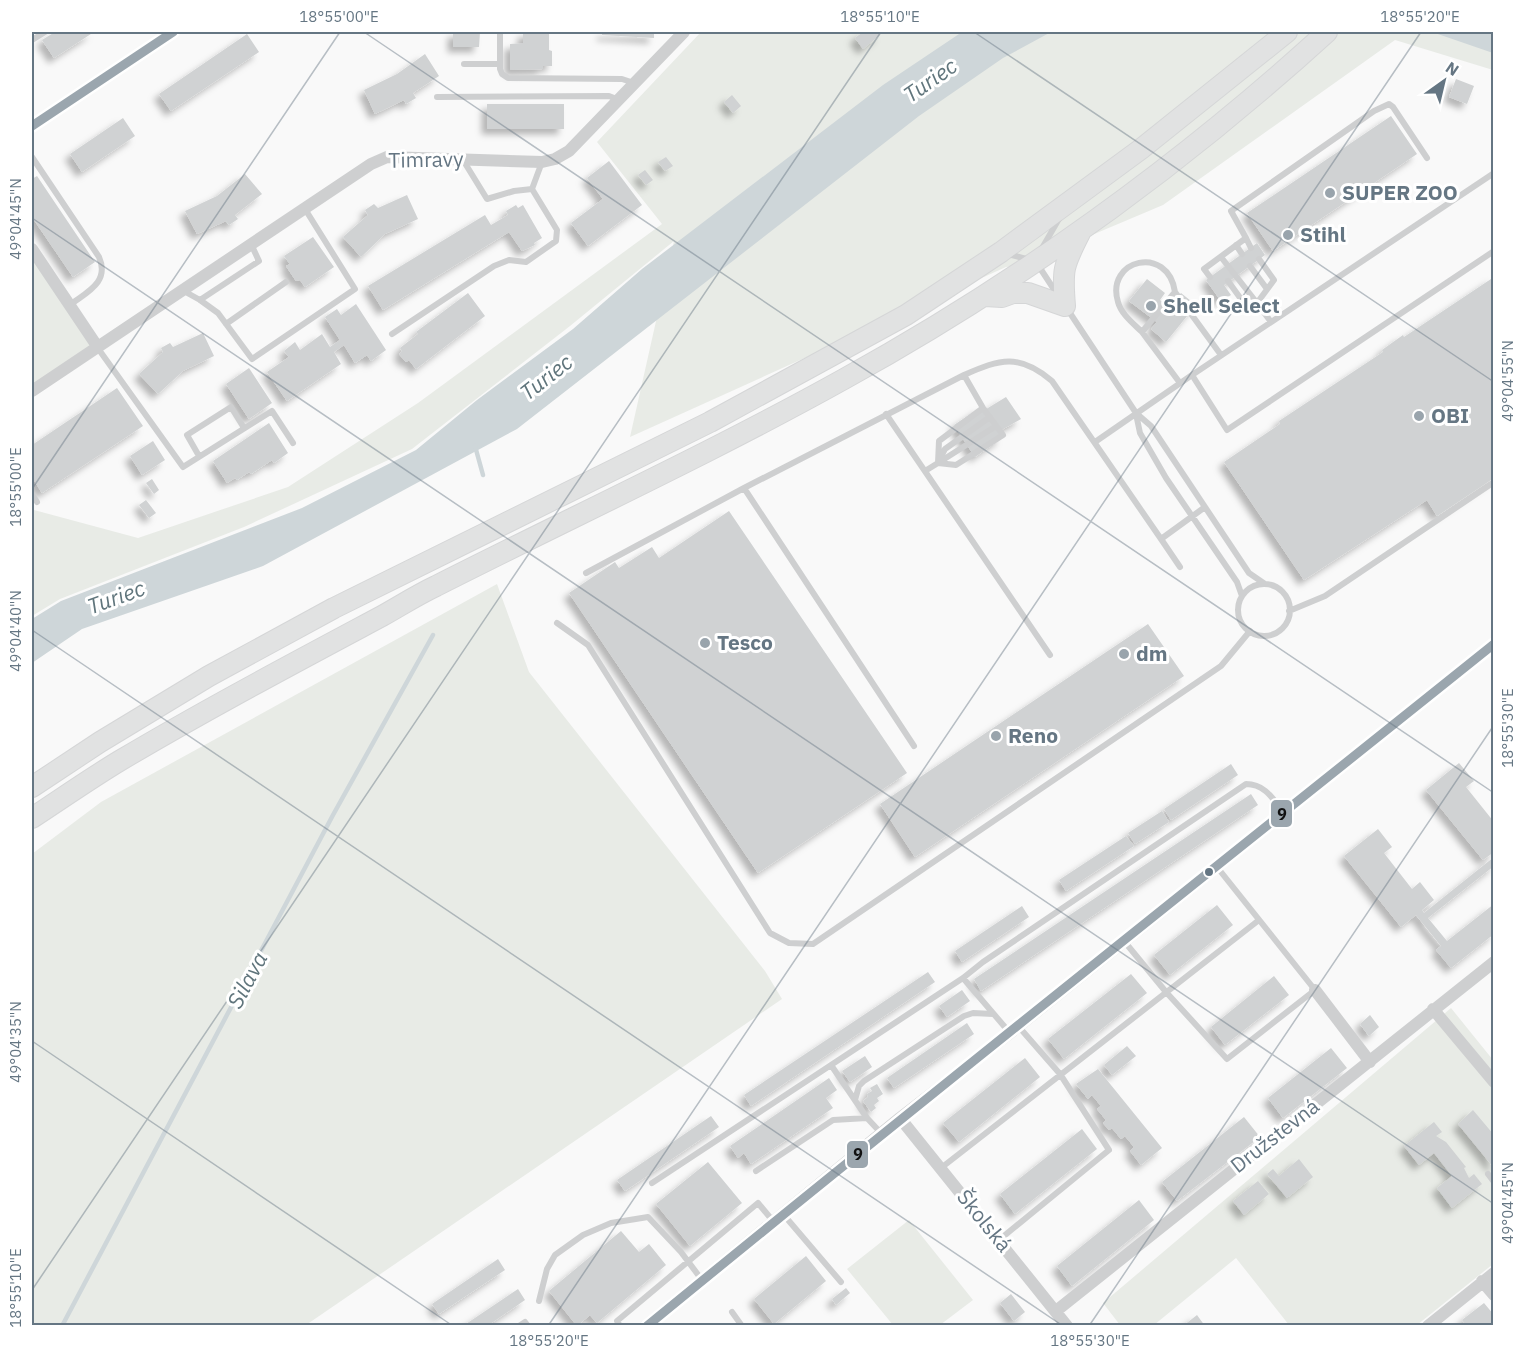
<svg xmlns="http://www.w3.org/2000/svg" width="1525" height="1357" font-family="'IBM Plex Sans',sans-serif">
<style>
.green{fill:#e8ebe6}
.water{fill:#ced6d9}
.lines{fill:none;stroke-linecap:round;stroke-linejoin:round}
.stream{stroke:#ced6d9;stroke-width:4.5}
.building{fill:#d0d2d3;filter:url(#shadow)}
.primary-casing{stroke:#d5d6d7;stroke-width:22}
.service{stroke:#cecfd0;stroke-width:6}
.minor{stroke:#cecfd0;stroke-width:12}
.primary{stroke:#e1e2e2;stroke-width:20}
.bus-1-casing{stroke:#fff;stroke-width:14}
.bus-1{stroke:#9ba6ae;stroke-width:9}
.ticks{fill:none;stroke:#657683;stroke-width:1.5;stroke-opacity:0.45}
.poi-dot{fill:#99a4ac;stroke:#fff;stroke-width:2}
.bus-dot{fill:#657683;stroke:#fff;stroke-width:2}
.labels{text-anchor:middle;stroke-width:6;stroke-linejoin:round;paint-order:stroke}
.street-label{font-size:21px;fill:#657683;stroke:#fff}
.poi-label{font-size:21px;font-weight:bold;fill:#657683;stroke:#fff;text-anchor:start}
.water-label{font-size:22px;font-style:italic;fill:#60757c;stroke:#fff}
.line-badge{stroke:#fff;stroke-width:2}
.pale-badge-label{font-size:16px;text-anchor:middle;font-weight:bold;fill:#111}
.neatline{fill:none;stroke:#657683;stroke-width:2}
.ticks-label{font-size:15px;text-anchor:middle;fill:#657683}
</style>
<defs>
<filter id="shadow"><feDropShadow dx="-5.5" dy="5.5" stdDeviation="3" flood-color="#0004"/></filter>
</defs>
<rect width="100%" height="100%" fill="#f9f9f9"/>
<path class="green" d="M701,32H1493V70L1395,40L1163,205L1021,265L1006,267L630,437L674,241L570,326L412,449L244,527L60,599L32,616V511L34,510L138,538L288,487L418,403L662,224L597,142Z
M32,249L97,346L32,391Z
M497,584L529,672L765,971L782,999L306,1325H32V854L101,802Z
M1451,1008L1493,1060V1264L1417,1325H1289L1236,1258L1154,1325H1120L1103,1303Z
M909,1220L973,1300L940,1325H893L847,1269Z"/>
<path class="water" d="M962,32H1051L1003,58L919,116L517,429L263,566L82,629L32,663V619L61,601L302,508L416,450L477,400L573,329L642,269L883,85Z
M1432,32H1493V53Z"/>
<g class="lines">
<path class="stream" d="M475,446L483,475
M62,1326L333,815L433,635"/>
</g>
<path class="building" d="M55,32H94L54,58L42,40Z
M453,32H480L479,47H453Z
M523,32H549V50L552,51V66H543V69L510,70V44L523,43Z
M602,32H654V38L602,35Z
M863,32H878L880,35L863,49L855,38Z
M247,34L259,52L171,111L159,94Z
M425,54L439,76L413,93L416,98L406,104L404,100L375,114L364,90L397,74Z
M1456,79L1474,86L1467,104L1449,97Z
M732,95L741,106L733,113L724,102Z
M487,104H564V129H487Z
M1391,116L1417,154L1273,251L1247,213Z
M123,118L135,136L82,172L70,154Z
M666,157L673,166L665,171L658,162Z
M609,161L642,205L588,246L571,223L603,199L587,178Z
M645,170L653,180L646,185L638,175Z
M245,174L262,194L235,215L238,219L229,225L226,221L197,234L185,211L217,196Z
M37,176L95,262L73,277L32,217V179Z
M407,195L418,219L385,234L361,257L343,237L368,215L365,210L374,204L378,208Z
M516,205L518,208L523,205L542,238L534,243L535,245L522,251L509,232L383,310L368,286L485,215L491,225L508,215L506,211Z
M313,237L334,267L305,287L300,280L296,281L286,266L290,264L284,256Z
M1257,243L1265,255L1224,285L1231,295L1221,301L1206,280Z
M1494,277V478L1437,516L1427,500L1304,580L1224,462L1280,424L1279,421L1383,352L1382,350L1403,335L1404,337Z
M1147,279L1165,293L1160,300L1169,307L1181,293L1196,305L1166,342L1151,329L1157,322L1129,301Z
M468,293L485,316L416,369L409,360L406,362L399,354L402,351L400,348L418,334L416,332Z
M356,304L386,350L371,361L367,355L355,363L344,345L334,352L341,364L287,401L267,372L289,357L284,351L295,342L300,350L322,334L330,347L340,340L325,317L337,309L341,315Z
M203,333L214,356L183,371L158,394L139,374L163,352L161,348L170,343L173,347Z
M249,368L272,403L249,419L226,384Z
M117,388L143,426L42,493L32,477V445Z
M1006,397L1021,419L998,432L1002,438L975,457L954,425L981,407L983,411Z
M269,423L288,453L274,463L272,460L251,474L249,472L237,480L235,478L227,483L213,461Z
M153,441L165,460L142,475L130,456Z
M152,479L159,490L154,494L146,483Z
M146,500L156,513L149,518L139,505Z
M729,511L907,773L758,873L569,593L615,562L619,568L652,547L659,558Z
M1148,624L1184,676L915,857L880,804Z
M1459,763L1474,781L1466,787L1494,822V852L1483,860L1426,790Z
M1231,764L1238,775L1171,820L1164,809Z
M1251,794L1258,805L981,991L974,979Z
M1162,811L1169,822L1135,844L1128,833Z
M1378,829L1392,847L1384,853L1412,889L1420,882L1434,900L1422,910L1424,913L1494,857V866L1428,918L1447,941L1494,904V934L1451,968L1436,950L1441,946L1416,915L1401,927L1344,856Z
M1126,836L1134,846L1066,891L1059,880Z
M1217,905L1233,925L1170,975L1154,955Z
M1022,906L1029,917L962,962L955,951Z
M928,972L935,982L751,1106L744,1095Z
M1131,974L1147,993L1064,1059L1048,1039Z
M1274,976L1289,995L1225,1045L1211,1027Z
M962,990L970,1001L947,1017L939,1006Z
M1370,1015L1379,1027L1369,1036L1360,1024Z
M967,1023L974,1034L894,1088L887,1078Z
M1127,1046L1136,1056L1112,1075L1104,1065Z
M1331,1048L1347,1068L1283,1118L1268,1098Z
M865,1056L872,1067L850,1082L842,1071Z
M1025,1058L1040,1077L959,1142L943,1123Z
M1098,1069L1162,1148L1141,1165L1130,1151L1134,1147L1125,1136L1121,1139L1112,1128L1109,1130L1103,1123L1106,1120L1097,1109L1101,1106L1092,1095L1088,1099L1076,1084Z
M829,1078L837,1090L826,1098L833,1108L751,1164L744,1153L738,1158L730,1146Z
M877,1084L883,1094L877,1098L879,1101L874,1105L876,1108L871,1112L863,1101L868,1097L867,1094L872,1091L870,1088Z
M1473,1110L1494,1135V1168L1458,1124Z
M711,1116L719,1127L625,1191L617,1180Z
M1244,1117L1260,1137L1177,1201L1162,1182Z
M1434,1122L1442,1132L1436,1136L1446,1142L1466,1167L1464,1168L1469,1178L1474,1174L1482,1184L1452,1208L1437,1188L1452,1176L1434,1153L1419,1165L1404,1146Z
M1082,1129L1097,1149L1015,1214L1000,1194Z
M1299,1159L1313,1177L1287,1198L1267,1174L1273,1169L1279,1176Z
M708,1162L742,1203L690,1246L656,1204Z
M1258,1181L1269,1194L1244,1215L1233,1201Z
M1139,1200L1154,1220L1072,1286L1057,1266Z
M621,1231L639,1252L649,1244L666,1265L597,1323L590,1315L577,1326L549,1291Z
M806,1256L826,1281L774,1324L754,1299Z
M498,1259L505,1270L439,1314L432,1304Z
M846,1288L850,1293L836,1305L832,1299Z
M518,1289L525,1300L493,1322L487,1326H463Z
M1011,1294L1025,1312L1014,1321L1000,1303Z
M1484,1303L1494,1315V1326H1467L1462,1320Z
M1197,1315L1205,1326H1183Z"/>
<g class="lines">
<g class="primary-casing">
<path id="primary" d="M985,296L1002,297L1013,293H1028L1065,306C1062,270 1063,266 1080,233
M32,787L100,742L209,676L334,608L710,422L906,315L1001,252L1141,149L1287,32
M32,818C61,799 91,778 121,760C207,709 294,663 382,616C400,606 417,595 436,586C572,517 711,453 844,379C1018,283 1181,165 1327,32"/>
</g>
<path class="service" d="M500,32V69L502,74L508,78L622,79L634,83
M32,40L45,32
M464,64H500
M437,97L609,96L619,100
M32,157L99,257C110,282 87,292 70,305
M463,160L487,199L514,191L532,189
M1246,238L1251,248
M1236,245L1242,254
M1041,250L1060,217
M1008,254L1030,260
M1221,257L1257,303L1274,280L1259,259
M1038,265L1057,294
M1250,266L1267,289
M1210,277L1204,269L1246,238L1231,211L1374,111L1389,104L1393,107L1427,158
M1228,281L1246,306
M182,290L200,300L218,313L252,359L355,289L305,209
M1226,299L1234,309L1257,303L1271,322
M200,300L259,261L251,244
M1066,307L1136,413L1151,426L1249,573L1265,584
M226,324L286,282
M1142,332C1134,324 1121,314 1118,302C1105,259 1168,244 1175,292
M392,334L494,266L509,260L526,262L556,241L557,230L532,189L542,162
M97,347L183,467L272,411L293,443
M1192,375L1494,173
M1180,383L1142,332L1175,292L1221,355
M886,414L1050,655
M1136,414L1140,433L1166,478L1237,582L1242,596
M1095,442L1192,375L1227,430L1494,251
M199,456L187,435L231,407L244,428
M939,460L945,449L990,417
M938,463L939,441L983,408
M938,463L996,426
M925,471L938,463L956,465L1003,435L983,408L964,375
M32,494L37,502
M1180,567L1161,539L1205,507
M586,573L744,488
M1238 610a26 26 0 1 1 52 0a26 26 0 1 1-52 0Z
M1289,611L1325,596L1494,482
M557,623L588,645L770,933L789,943L813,944L1221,666L1250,631
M914,746L744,488L964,375C1000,359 1019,353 1052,381L1161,539
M1124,941L1166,992L1227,1059L1315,990L1217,867
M963,978L1010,1033
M855,1100L859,1086L864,1081L964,1016L973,1013L993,1014
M867,1118L881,1133
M941,1168L1259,920
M756,1171L833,1120L867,1118L831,1065
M1488,1174L1494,1182
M652,1183L963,978L983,962L1246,784C1265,784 1273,799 1284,813
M783,1214L841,1282
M999,1240L1109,1150L1060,1074L1019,1027
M539,1301L547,1269L555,1255L583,1235L611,1223L648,1217L681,1252L702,1280
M732,1312L742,1326
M519,1326L525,1322L528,1326
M620,1326L617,1321L758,1203L773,1221"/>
<path class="minor" d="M32,126L173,32
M32,249L97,346
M32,391L371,164L387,157L542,162L555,159L569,151L684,32
M1315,990L1370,1062
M1433,1009L1494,1082
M900,1118L1067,1326
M1482,1281L1494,1295
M1056,1311L1494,962
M646,1326L900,1118L1010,1033L1494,644
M1428,1326L1494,1273"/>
<use href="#primary" class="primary"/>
<g class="bus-1-casing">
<path id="bus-1" d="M32,126L173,32
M647,1326C927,1096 1211,871 1494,644"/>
</g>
<use href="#bus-1" class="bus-1"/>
</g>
<path class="ticks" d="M364,32L1494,793M974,32L1494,382M32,218L1494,1204M32,489L340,32M32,630L1063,1326M32,1041L453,1326M32,1290L881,32M548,1326L1421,32M1089,1326L1494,725"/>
<g class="poi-dot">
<circle cx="1330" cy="193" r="6"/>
<circle cx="1288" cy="235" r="6"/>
<circle cx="1151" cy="306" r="6"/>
<circle cx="1419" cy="416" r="6"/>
<circle cx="705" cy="643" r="6"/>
<circle cx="1124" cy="654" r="6"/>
<circle cx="996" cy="736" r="6"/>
</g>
<circle class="bus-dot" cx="1209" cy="872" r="5"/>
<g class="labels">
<g class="street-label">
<text transform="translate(426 160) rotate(-1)" y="7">Timravy</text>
<text transform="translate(1275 1136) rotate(-38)" y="7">Družstevná</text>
<text transform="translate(984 1221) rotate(51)" y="7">Školská</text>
</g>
<g class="poi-label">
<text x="1342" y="200">SUPER ZOO</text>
<text x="1300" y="242">Stihl</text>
<text x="1163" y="313">Shell Select</text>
<text x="1431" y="423">OBI</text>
<text x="717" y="650">Tesco</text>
<text x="1136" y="661">dm</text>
<text x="1008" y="743">Reno</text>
</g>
<g class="water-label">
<text transform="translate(930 80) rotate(-35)" y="8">Turiec</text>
<text transform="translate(546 377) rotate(-38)" y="8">Turiec</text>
<text transform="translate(116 597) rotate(-20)" y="8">Turiec</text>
<text transform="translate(247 980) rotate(-62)" y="8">Silava</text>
</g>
</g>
<g class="line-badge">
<rect x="1270" y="799" width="23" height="29" rx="6" fill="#9ba6ae"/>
<rect x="846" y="1140" width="23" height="29" rx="6" fill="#9ba6ae"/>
</g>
<g class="pale-badge-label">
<text x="1282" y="820">9</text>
<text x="858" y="1160">9</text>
</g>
<rect width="1525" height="1357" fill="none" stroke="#ffffff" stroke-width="66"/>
<g transform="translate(1444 81) rotate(34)" stroke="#ffffff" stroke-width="4.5" paint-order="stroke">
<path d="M0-4.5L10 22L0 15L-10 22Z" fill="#657683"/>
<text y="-9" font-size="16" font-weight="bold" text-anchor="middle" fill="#657683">N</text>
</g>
<rect x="33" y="33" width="1459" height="1291" class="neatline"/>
<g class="ticks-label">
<text x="339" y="22">18°55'00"E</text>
<text x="880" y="22">18°55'10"E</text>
<text x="1420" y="22">18°55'20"E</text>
<text transform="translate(16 219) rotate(-90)" y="5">49°04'45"N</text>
<text transform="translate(1508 381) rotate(-90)" y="5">49°04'55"N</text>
<text transform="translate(16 487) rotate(-90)" y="5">18°55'00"E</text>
<text transform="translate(16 631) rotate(-90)" y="5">49°04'40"N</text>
<text transform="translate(1508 728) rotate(-90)" y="5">18°55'30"E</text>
<text transform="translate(16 1042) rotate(-90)" y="5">49°04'35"N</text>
<text transform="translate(1508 1203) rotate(-90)" y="5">49°04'45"N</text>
<text transform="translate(16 1288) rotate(-90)" y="5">18°55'10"E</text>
<text x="549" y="1346">18°55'20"E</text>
<text x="1090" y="1346">18°55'30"E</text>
</g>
</svg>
